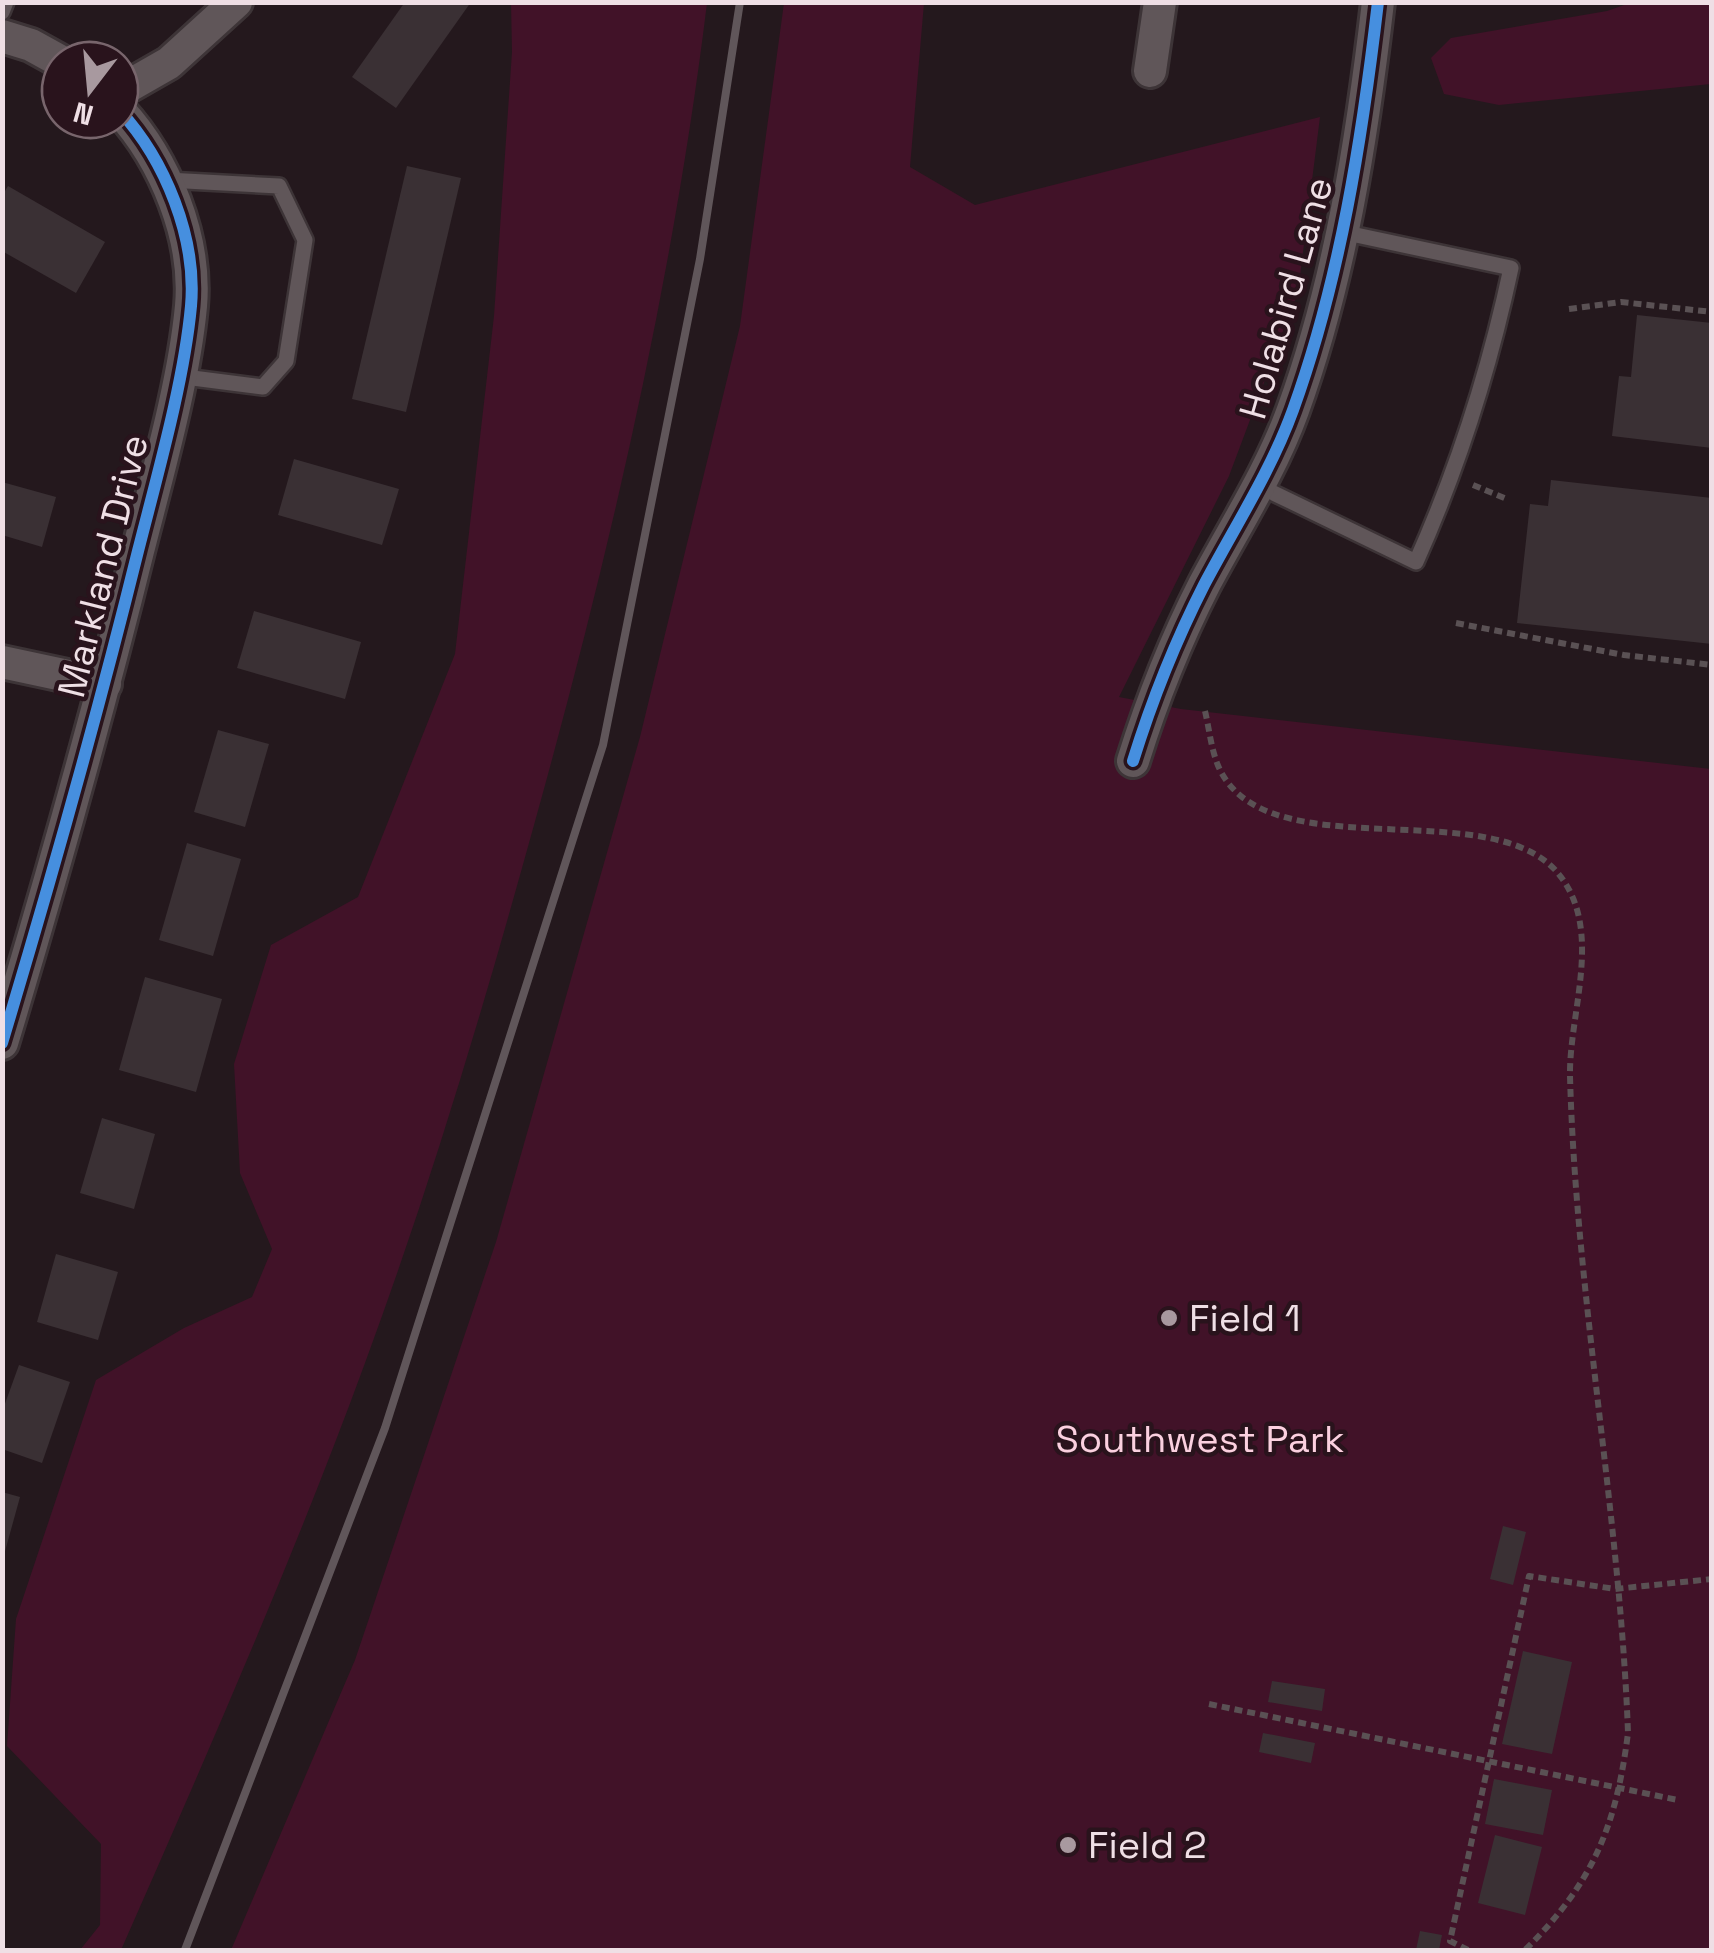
<svg xmlns="http://www.w3.org/2000/svg" width="1714" height="1953" font-family="'Space Grotesk',sans-serif">
<style>
.green{fill:#411228}
.building{fill:#3a3034}
.lines{fill:none;stroke-linecap:round;stroke-linejoin:round}
.service-casing{stroke:#3d3437;stroke-width:20}
.minor-casing{stroke:#3d3437;stroke-width:38}
.path{stroke:#5a5154;stroke-width:6;stroke-dasharray:8 5;stroke-linecap:butt}
.service{stroke:#605659;stroke-width:15}
.minor{stroke:#605659;stroke-width:32}
.rail{stroke:#60565a;stroke-width:8}
.cycleway-casing{stroke:#29131c;stroke-width:19}
.cycleway{stroke:#468fdf;stroke-width:12}
.poi-dot{fill:#a8999f;stroke:#29131c;stroke-width:4}
.labels{text-anchor:middle;dominant-baseline:central;stroke-width:9;stroke-linejoin:round;paint-order:stroke}
.street-label{font-size:38px;fill:#efdfe5;stroke:#29131c}
.poi-label{font-size:38px;fill:#efdfe5;stroke:#29131c;text-anchor:start}
.park-label{font-size:38px;fill:#fbd0df;stroke:#29131c}
</style>
<rect width="100%" height="100%" fill="#24181d"/>
<g class="green">
<path d="M511,3H707C673,281 609,556 534,825C484,1006 430,1187 365,1363C292,1562 206,1757 121,1950H80L100,1925L101,1844L7,1746L16,1619L96,1380L184,1328L252,1297L272,1249L240,1173L234,1064L271,945L358,897L455,654L494,316L512,52Z"/>
<path d="M784,3H924L910,167L975,205L1320,117L1298,292L1229,476L1119,697L1181,709L1711,769V1950H231L355,1660L496,1242L640,737L740,326Z"/>
<path d="M1630,3H1711V84L1499,105L1444,94L1431,58L1451,38L1607,11Z"/>
</g>
<g class="building">
<path d="M405,2H471L396,108L352,77Z"/>
<path d="M407,166L461,178L406,412L352,399Z"/>
<path d="M8,186L105,242L76,293L2,251V196Z"/>
<path d="M1637,315L1712,323V448L1612,436L1619,376L1631,377Z"/>
<path d="M294,459L399,489L382,545L278,515Z"/>
<path d="M1551,480L1712,498V644L1517,623L1530,504L1548,506Z"/>
<path d="M2,482L56,497L42,547L2,535Z"/>
<path d="M254,611L361,642L345,699L237,668Z"/>
<path d="M218,730L269,744L245,827L194,812Z"/>
<path d="M187,843L241,859L213,956L159,940Z"/>
<path d="M145,977L222,999L196,1092L119,1070Z"/>
<path d="M102,1118L155,1134L134,1209L80,1193Z"/>
<path d="M56,1254L118,1272L98,1340L37,1322Z"/>
<path d="M19,1365L70,1382L42,1463L2,1449V1412Z"/>
<path d="M2,1492L20,1497L4,1555H2Z"/>
<path d="M1503,1526L1526,1532L1513,1585L1490,1579Z"/>
<path d="M1523,1651L1572,1662L1552,1754L1502,1744Z"/>
<path d="M1272,1681L1325,1689L1322,1711L1268,1702Z"/>
<path d="M1263,1733L1315,1743L1311,1763L1259,1752Z"/>
<path d="M1494,1779L1552,1790L1543,1835L1485,1824Z"/>
<path d="M1495,1835L1542,1847L1525,1915L1478,1903Z"/>
<path d="M1420,1931L1442,1935L1439,1950H1416Z"/>
</g>
<g class="lines">
<g class="service-casing">
<g id="service">
<path d="M2,12L6,2"/>
<path d="M167,180L279,186L305,240L286,361L263,387L177,376"/>
<path d="M1257,485L1416,562C1459,466 1489,371 1511,268L1342,232"/>
</g>
</g>
<g class="minor-casing">
<g id="minor">
<path d="M2,36L31,45L60,61"/>
<path d="M1150,71L1160,2"/>
<path d="M120,91L169,63L236,2"/>
<path d="M2,662L105,684"/>
<path d="M1133,761C1152,700 1175,642 1204,585C1234,528 1271,471 1293,410C1340,280 1362,139 1378,2"/>
<path d="M2,1043C51,880 97,717 138,551C157,476 184,382 191,306C197,238 165,160 120,111"/>
</g>
</g>
<g class="path">
<path d="M1569,309L1621,302L1712,312"/>
<path d="M1473,485L1509,500"/>
<path d="M1456,623L1624,655L1712,665"/>
<path d="M1205,711C1210,732 1212,759 1224,777C1281,868 1499,792 1561,877C1603,933 1569,1013 1570,1076C1576,1296 1620,1514 1628,1733C1616,1827 1593,1883 1525,1950"/>
<path d="M1209,1704L1678,1800"/>
<path d="M1468,1950L1450,1941L1529,1576L1615,1589L1712,1579"/>
</g>
<use href="#service" class="service"/>
<use href="#minor" class="minor"/>
<path class="rail" d="M185,1950L385,1428L603,745L700,259L740,2"/>
<g class="cycleway-casing">
<g id="cycleway">
<path d="M1133,761C1152,700 1175,642 1204,585C1234,528 1271,471 1293,410C1340,280 1362,139 1378,2"/>
<path d="M2,1043C51,880 97,717 138,551C157,476 184,382 191,306C197,238 165,160 120,111"/>
</g>
</g>
<use href="#cycleway" class="cycleway"/>
</g>
<g class="poi-dot">
<circle cx="1169" cy="1318" r="10"/>
<circle cx="1068" cy="1845" r="10"/>
</g>
<g class="labels">
<g class="street-label">
<text transform="translate(1286 298) rotate(-74)">Holabird Lane</text>
<text transform="translate(103 566) rotate(-76)">Markland Drive</text>
</g>
<g class="poi-label">
<text x="1189" y="1318">Field 1</text>
<text x="1088" y="1845">Field 2</text>
</g>
<g class="park-label">
<text x="1200" y="1439">Southwest Park</text>
</g>
</g>
<rect width="1714" height="1953" fill="none" stroke="#efdfe5" stroke-width="10"/>
<g transform="translate(90 90) rotate(196)"><circle r="48" fill="#29131c" stroke="#78656c" stroke-width="2.5"/>
<path d="M0-8L18 38L0 25L-18 38Z" fill="#a8999f"/>
<text y="-15" font-size="28" font-weight="bold" text-anchor="middle" fill="#efdfe5">N</text>
</g>
</svg>
